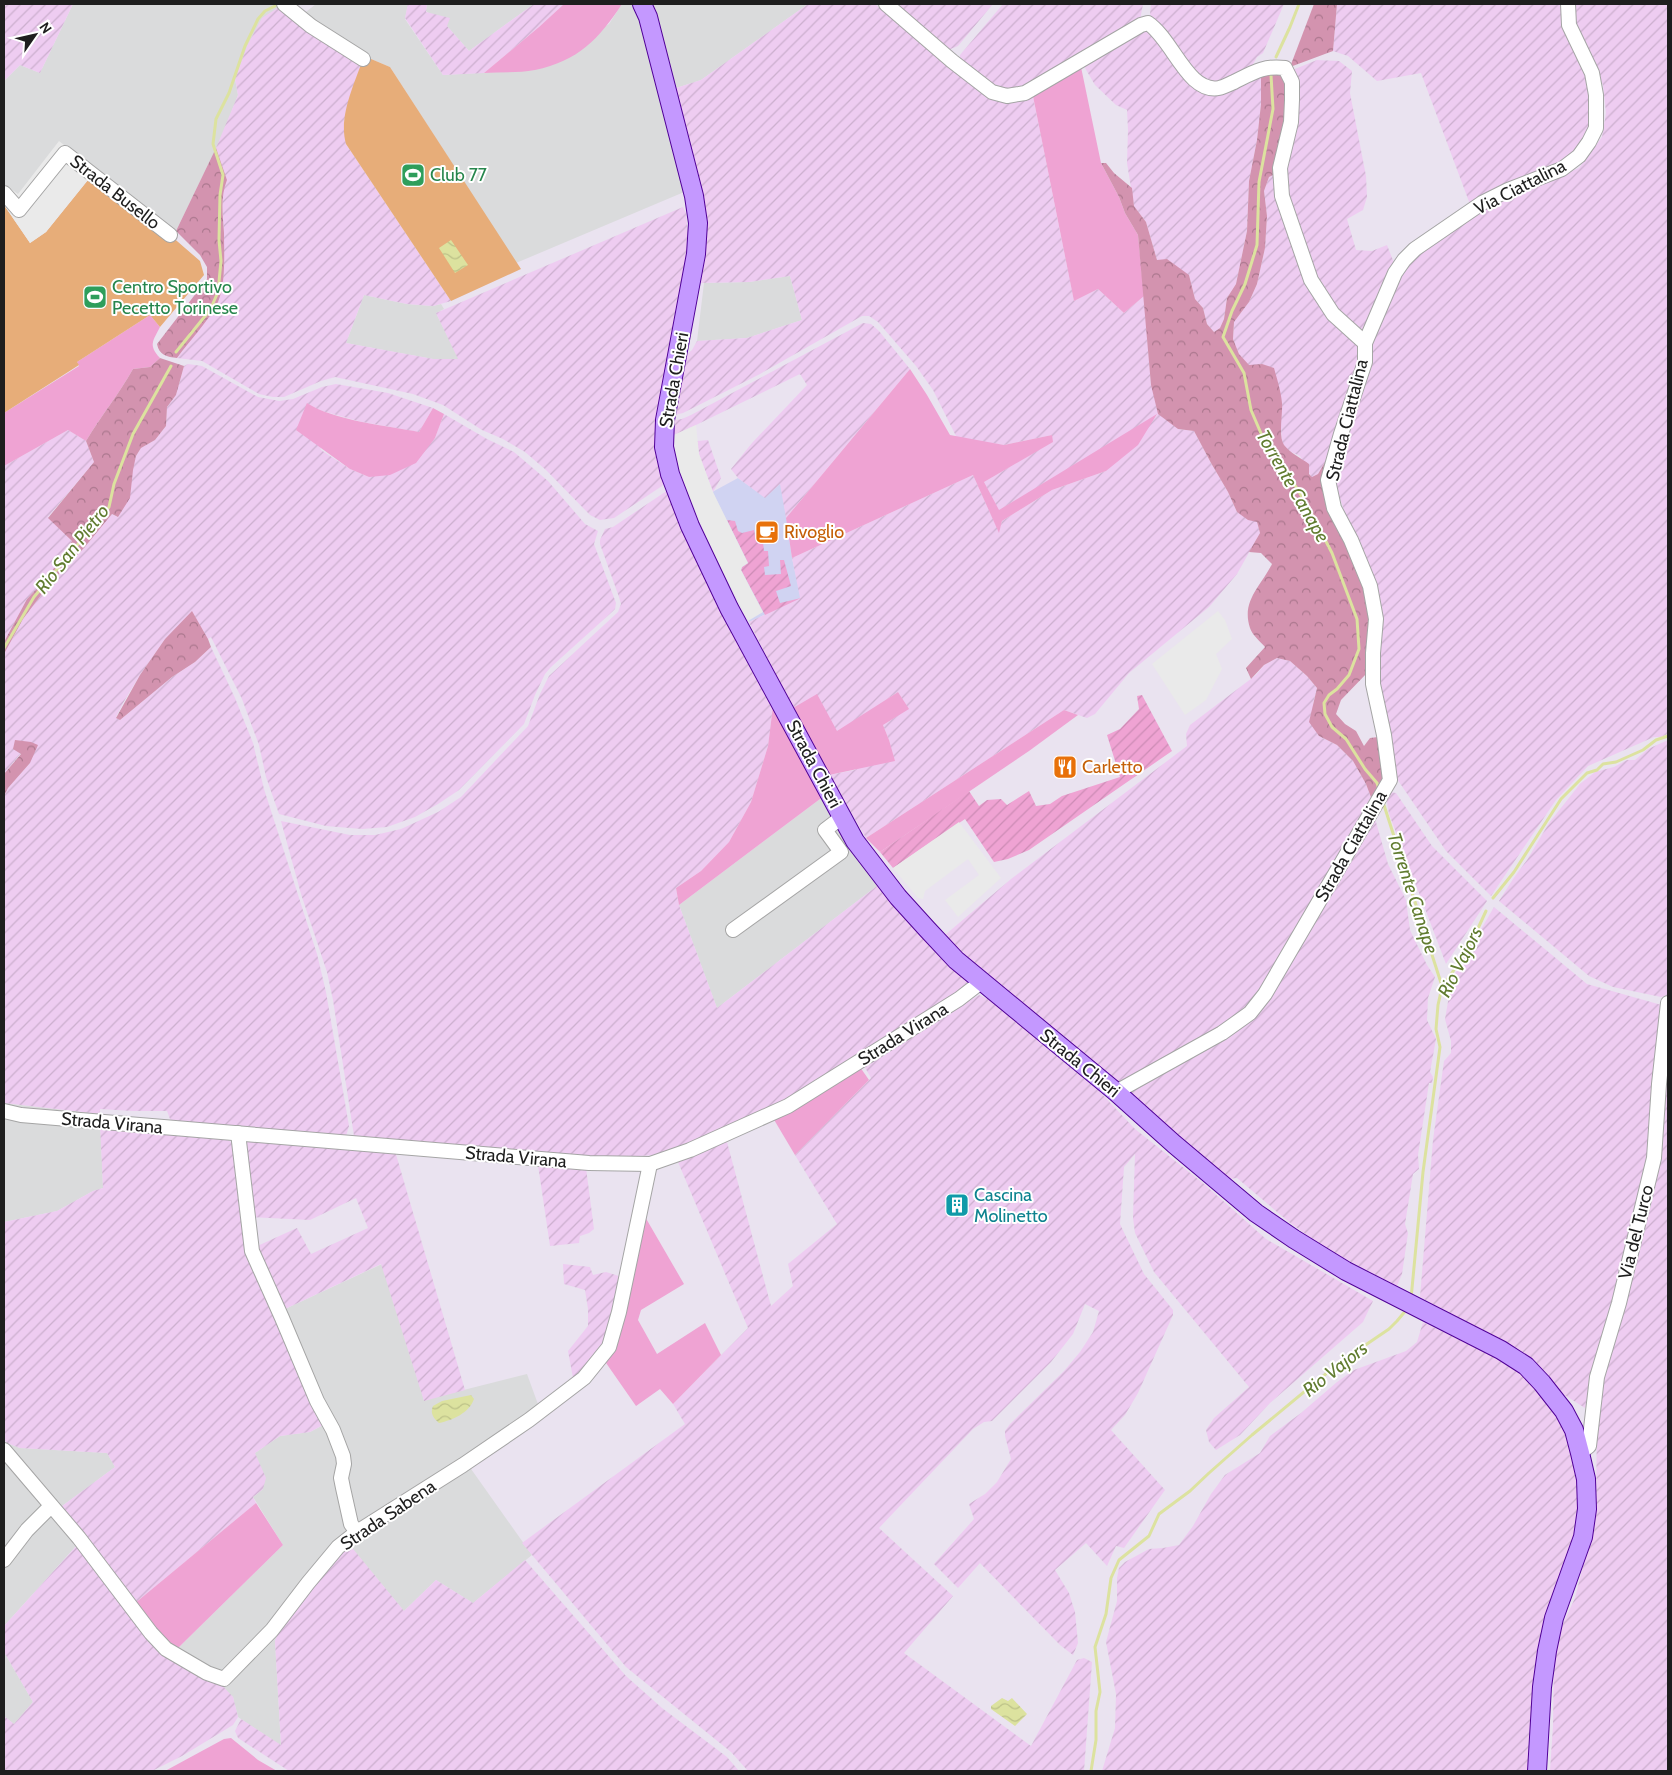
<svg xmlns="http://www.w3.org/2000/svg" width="1672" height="1775" font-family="Cabin,sans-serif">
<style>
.residential{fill:#dadbdc}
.commercial{fill:#d0d3f2}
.farmland{fill:url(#farmland-furrows)}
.grass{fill:#efa3d3}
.forest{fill:url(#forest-crowns)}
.garden{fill:url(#garden-furrows)}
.pitch{fill:#e7ad79}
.parking{fill:#eaeaea}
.water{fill:url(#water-waves)}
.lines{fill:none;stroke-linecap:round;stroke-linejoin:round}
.stream{stroke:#dce29f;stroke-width:3}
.minor-casing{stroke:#a5a5a5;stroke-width:16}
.major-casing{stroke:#500097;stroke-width:20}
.minor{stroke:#fff;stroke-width:14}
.major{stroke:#c498ff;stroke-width:18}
.labels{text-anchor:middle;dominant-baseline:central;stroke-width:4;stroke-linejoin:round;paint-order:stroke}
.leisure-label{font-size:18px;fill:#27864d;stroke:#fff;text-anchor:start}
.street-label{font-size:18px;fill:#1e1e1e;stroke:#fff}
.food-label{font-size:18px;fill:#c56008;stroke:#fff;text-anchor:start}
.culture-label{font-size:18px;fill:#0d838f;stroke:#fff;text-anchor:start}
.water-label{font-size:19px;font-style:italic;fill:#617c30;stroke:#fff}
</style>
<defs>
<pattern id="farmland-furrows" width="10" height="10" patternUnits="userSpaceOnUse" patternTransform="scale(1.25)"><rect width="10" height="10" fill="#eeccf1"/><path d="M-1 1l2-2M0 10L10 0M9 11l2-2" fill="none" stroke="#ccafce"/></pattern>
<pattern id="forest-crowns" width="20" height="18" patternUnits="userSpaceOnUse" patternTransform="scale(1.25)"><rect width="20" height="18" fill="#d393af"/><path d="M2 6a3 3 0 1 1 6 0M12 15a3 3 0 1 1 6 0" fill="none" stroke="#ab778e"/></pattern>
<pattern id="garden-furrows" width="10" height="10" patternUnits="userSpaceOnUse" patternTransform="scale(1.25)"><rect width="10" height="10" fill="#efa3d3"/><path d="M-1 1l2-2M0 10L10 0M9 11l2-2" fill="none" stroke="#cc8cb5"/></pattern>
<pattern id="water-waves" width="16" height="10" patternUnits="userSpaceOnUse" patternTransform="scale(1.25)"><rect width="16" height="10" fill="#dce29f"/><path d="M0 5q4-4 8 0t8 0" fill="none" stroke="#bcc188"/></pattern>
</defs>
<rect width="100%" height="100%" fill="#eae3f0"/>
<g class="residential">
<path d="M73,4H281L235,79L238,95L222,136L176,231L96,170L17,195L4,184V81L20,65L40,73Z"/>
<path d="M316,4H408L405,19L443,75L534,70L609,24L622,4H808L701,80L673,89L696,187L516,263L390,67L364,56L302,15Z"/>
<path d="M427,4H534L469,51L447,26L426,11Z"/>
<path d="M790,276L802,320L747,338L697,341L704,283L749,282Z"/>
<path d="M364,295L407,304L433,306L441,304L444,309L436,313L459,359H433L346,343Z"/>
<path d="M824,796L881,883L717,1008L679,905Z"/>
<path d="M4,1103L100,1114L103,1188L93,1191L57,1211L4,1222Z"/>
<path d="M382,1264L424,1400L527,1374L539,1407L464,1459L532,1555L473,1603L436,1580L404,1611L349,1545L275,1641L281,1746L238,1717L233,1697L171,1655L283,1545L253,1497L263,1489L255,1453L280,1436L310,1432L331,1421L285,1309Z"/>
<path d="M7,1443L20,1448L107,1453L115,1467L58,1509L84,1537L4,1626V1446Z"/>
<path d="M4,1652L33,1702L14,1724L4,1716Z"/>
</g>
<path class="commercial" d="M738,478L765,497L781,482L792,558L801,598L749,622L722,571L692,503Z"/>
<g class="farmland">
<path d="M4,4H73L40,73L20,65L4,81Z"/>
<path d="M408,4H427L426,12L450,18L447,26L469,51L534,4H564L539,27L484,73L443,75L405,18Z"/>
<path d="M808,4H875L981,91L1033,96L1074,301L1098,289L1124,313L1144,296L1151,385L1178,429L1194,431L1211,463L1228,492L1237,512L1257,522L1260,533L1237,574L1209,607L1129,673L1095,714L1087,718L1064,710L866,838L829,775L855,770L889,740L883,725L908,709L898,692L837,732L793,708L749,622L800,598L792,558L973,475L999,532L1002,521L1052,490L1106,471L1157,415L998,511L984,482L1052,442V435L1004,445L957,438L933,390L916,366L878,322L869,316H862L760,374L683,413L671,416L682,358L692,350L697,341L747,338L802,320L790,276L749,282L699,283L673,89L701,80Z"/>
<path d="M893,4H993L958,46L948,50Z"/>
<path d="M1003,4H1143L1140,20L1015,91L995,88L960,59V55Z"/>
<path d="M1151,4H1284L1263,53L1257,57L1252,66L1225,79L1214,82L1202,81L1154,22L1150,14Z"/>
<path d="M1337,4H1564L1585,71L1594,104L1586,141L1560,166L1471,207L1421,73L1377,81L1348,56L1333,51Z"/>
<path d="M1575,4H1668V734L1661,737H1654L1588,766L1556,800L1491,896L1446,851L1395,776L1351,529L1332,477L1369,345L1407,262L1458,223L1504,198L1579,168L1602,137L1606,113L1603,85L1574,18Z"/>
<path d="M279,7L362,63L344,121L346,144L451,301L433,306L407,304L364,295L346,343L433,359H458L436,313L683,207L686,213L688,236L686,264L657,416L664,482L662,486L614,518L600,520L590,515L546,470L525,452L503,439L482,430L443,405L413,394L335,377L321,381L284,397H273L259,394L202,361L177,358L212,313L219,300L223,283L224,236L222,191L227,180L216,148L238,95L235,79L247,46L262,18Z"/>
<path d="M1143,31L1152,33L1185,78L1196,90L1211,95L1261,75V104L1257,140L1249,181L1247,231L1236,284L1227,298L1224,319L1220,328L1214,332L1207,324L1203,308L1195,299L1189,275L1157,260L1146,222L1134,206L1127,163L1128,130L1127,110L1116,105L1095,85L1085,68V63Z"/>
<path d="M1317,60L1339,61L1352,71L1350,93L1366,176L1367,197L1363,210L1347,219L1356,250L1372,251L1387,245L1394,263L1363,332L1334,310L1312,273L1283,182L1290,71Z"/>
<path d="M1273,175L1277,178L1308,280L1360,344L1358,373L1325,462L1318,474L1312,478L1300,456L1289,451L1282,443L1280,414L1282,404L1262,364L1249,366L1239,354L1233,339L1234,322L1249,302L1257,284L1265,248L1267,216L1264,191L1269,177Z"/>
<path d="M863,323L871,324L879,331L910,369L786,518L780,484L765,498L738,478L731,469L752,443L807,385L800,374L696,425L674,435L669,434L670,421L682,419L691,415Z"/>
<path d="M188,364L202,366L258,397L279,401L293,399L322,387L336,384L388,393L433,408L419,432L362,422L315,409L307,403L321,450L350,469L369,477L435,438L444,414L487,439L514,452L548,481L585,524L598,531L594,544L616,603L615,609L612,612L551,667L545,674L535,695L524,724L459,790L438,804L415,817L387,827L362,829L326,826L279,814L266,777L259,745L242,699L211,637L208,639L192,612L165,639L140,675L123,703L116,717L120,720L172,677L195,662L211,647L235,698L253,743L264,789L317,954L326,992L349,1126L346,1136L174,1122L170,1119L167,1111H133L100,1109V1114L4,1103V796L8,788L30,763L21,753L4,774V654L23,619L51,582L84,548L112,514L117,517L136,456L141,448L155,440L166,426L167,407L176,395L184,366Z"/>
<path d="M68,430L86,441L94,462L48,517L72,541L48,577L27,599L4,642V466Z"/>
<path d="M708,440L721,478L713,492L699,454L697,441Z"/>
<path d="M668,490L773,706L768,746L751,802L729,842L701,871L676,888L679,905L717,1008L881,883L911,920L969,983L960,992L798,1094L763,1112L685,1145L654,1155L623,1157H589L357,1138L354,1136L333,1000L327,972L301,894L281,821L350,835H375L401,829L438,812L461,797L528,726L540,694L549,676L618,612L621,604L619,597L600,544V540L605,529L613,527Z"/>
<path d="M1277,658L1290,661L1307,676L1317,688L1313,704L1319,736L1337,745L1353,761L1366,784L1372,800L1262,990L1240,1016L1116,1087L985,977L945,935L1011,879L1187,746L1186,734L1190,725L1256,675L1264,665Z"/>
<path d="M1668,740V995L1661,997L1613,987L1589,976L1499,901L1513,879L1527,860L1549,823L1580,784L1595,772L1614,767L1627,760H1635L1648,749Z"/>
<path d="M1390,792L1396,793L1432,846L1487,901L1446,964L1389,814L1386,796Z"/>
<path d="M1374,815L1388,864L1406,900L1410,930L1427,965L1435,977L1428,998L1427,1020L1436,1039L1430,1072L1433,1077L1432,1083H1429L1418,1155L1419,1169L1413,1174L1405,1224L1408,1233L1402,1274L1397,1286L1328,1250L1289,1222L1237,1178L1229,1179L1126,1095L1128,1089L1251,1017Z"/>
<path d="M1494,907L1587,984L1665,1006L1650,1150L1613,1305L1597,1351L1585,1408L1563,1394L1546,1373L1523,1353L1420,1297L1433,1140L1444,1061L1451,1053V1041L1445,1019L1452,979Z"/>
<path d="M979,995L990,1000L1100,1092L1135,1129L1204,1184L1266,1239L1373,1301L1363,1322L1270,1403L1240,1435L1216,1450L1209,1442L1206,1430L1214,1418L1249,1387L1154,1272L1135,1233L1133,1218L1135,1154L1124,1167L1120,1224L1144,1274L1173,1310V1315L1138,1393L1125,1415L1111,1430L1165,1490L1124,1548L1116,1546L1107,1566L1086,1543L1055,1570L1069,1593L1075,1612L1078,1643L1073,1655L1060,1645L980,1563L958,1588L934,1564L974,1519L969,1504L985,1494L997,1482L1011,1459L1005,1436V1431L1010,1424L1064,1371L1080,1352L1093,1332L1099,1311L1085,1304L1073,1334L1051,1362L992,1421L984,1422L973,1429L879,1528L953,1596L904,1653L1031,1746L1077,1660L1084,1658L1092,1662L1084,1771H748L731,1752L626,1667L522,1543L685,1424L673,1404L748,1328L678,1162L727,1142L771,1306L793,1286L788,1264L837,1224L795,1155L871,1078L863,1064Z"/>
<path d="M1668,1040V1771H1550L1553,1726L1554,1656L1561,1628L1575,1598L1596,1514L1597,1410L1604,1363L1631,1280Z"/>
<path d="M100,1124L228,1139L233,1145L253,1248L297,1228L311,1254L368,1228L356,1198L310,1220L250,1217L242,1139L395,1151L465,1390L424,1401L381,1264L285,1309L323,1425L310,1432L280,1436L255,1453L266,1478L263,1489L253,1497L256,1503L134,1604L58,1509L115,1467L107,1453L20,1448L7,1443L4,1439V1222L57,1211L93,1191L103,1188Z"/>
<path d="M538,1165L586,1168L594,1229L589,1233L580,1236L579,1243L550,1246Z"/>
<path d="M563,1264L590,1267L593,1275L606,1272L622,1277L609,1331L601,1349L580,1373L573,1378L568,1351L588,1326V1309L585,1290L564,1284Z"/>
<path d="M1423,1322L1507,1363L1539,1388L1557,1412L1568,1434L1579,1472L1581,1507L1532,1771H1102L1115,1728L1116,1694L1106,1642L1117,1601V1578L1119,1568L1125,1562L1149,1549L1163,1548L1179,1545L1193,1526L1211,1494L1225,1475L1260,1453L1270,1436L1301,1413L1337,1382L1354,1370L1406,1351L1417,1342Z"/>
<path d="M80,1542L150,1634L219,1682L233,1697L238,1717L233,1725L182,1756L152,1771H4V1716L14,1724L33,1702L4,1652V1626Z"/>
<path d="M349,1544L404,1611L436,1580L473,1603L525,1560L626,1676L662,1708L727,1757L739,1771H289L238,1738L235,1731L241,1719L281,1745L275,1641L278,1633L329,1564Z"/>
</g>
<g class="grass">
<path d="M564,4H622C599,39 578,61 535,70C519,73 501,72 484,73L539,27Z"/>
<path d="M1081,67L1101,163L1119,197L1125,213L1138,235L1144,296L1124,313L1098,289L1074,301L1033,96Z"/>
<path d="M150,315L160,327C153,341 148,345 160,358L150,367L133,369C119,394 101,416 86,441L68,430L4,466V413L79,366L77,362Z"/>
<path d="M910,369L927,395L950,435L1004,445L1052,435L1053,442L984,482L999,510L1157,414L1138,445L1106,471L1052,490L1002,521L999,533L973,475L792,558L786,518Z"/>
<path d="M307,403C332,420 388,426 419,432L433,408L444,414L435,438L416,463L390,475L369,477L350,469L296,430Z"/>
<path d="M898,692L909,709L883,725L889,740L895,761L829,775L793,708L817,694L837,731Z"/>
<path d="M773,706L824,796L679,905L676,888L701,871L729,842L751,802L768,746Z"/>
<path d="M1064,710L1078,715L1029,751L880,852L866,838Z"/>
<path d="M860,1067L869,1080L795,1155L773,1118Z"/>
<path d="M644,1215L684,1284L641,1310L638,1320L657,1354L705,1323L721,1355L673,1404L660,1389L636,1406L604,1360Z"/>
<path d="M256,1503L283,1545L175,1651L134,1604Z"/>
<path d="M231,1738L258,1760L277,1771H165L224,1739Z"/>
</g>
<g class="forest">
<path d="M1314,4H1337L1333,51L1290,67Z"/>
<path d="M1281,73L1287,93L1286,117L1281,146L1275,158L1273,175L1269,177L1264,191L1267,216L1265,248L1257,284L1249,302L1234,322L1233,339L1239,354L1249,365L1262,364L1274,368C1277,379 1281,391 1282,403C1283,413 1278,436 1284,445C1290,453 1301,458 1309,464V474L1312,477L1318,474L1325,462L1323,479L1367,588L1372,621L1367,673L1341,700L1336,714L1345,724L1356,731L1364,746L1370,738L1378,737L1383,767V781L1372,800L1366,784L1353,761L1337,745L1319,736L1309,722L1317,688L1307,676L1290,661L1277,658L1264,665L1251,679L1246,668L1265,647C1261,642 1252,635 1250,628C1241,601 1261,586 1272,564L1261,553L1249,552L1260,533L1257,522L1248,520L1237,512L1228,492L1211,463L1194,431L1178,429L1158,414L1151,385L1138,235L1125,213L1119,197L1101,163H1106L1114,173L1132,188L1134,206L1146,222L1157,260L1167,259L1189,275L1195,299L1203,308L1207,324L1214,332L1220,328L1224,319L1227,298L1236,284L1247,231L1249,181L1257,140L1261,104V75Z"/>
<path d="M216,148L227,180C220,197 223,215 224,233C224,253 226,284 218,302C208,322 190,340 177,358C167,357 159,355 157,344L207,279V267L200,255L176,231Z"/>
<path d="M160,358L184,366L176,395L167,407L166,426L155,440L141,448L136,456L133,470L130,498L118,517L112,514L84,548L51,582L23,619L4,654V642L27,599L48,577L72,541L48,518L94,462L86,441C101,416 119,394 133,369L150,367Z"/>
<path d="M192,611L208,639L211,647L195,662L172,677L120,720L116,718L140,675L165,639Z"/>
<path d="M15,740L31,742L38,745L30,763L8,788L4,796V774L21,754L13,749Z"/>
</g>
<g class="garden">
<path d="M727,520L735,521L738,531L742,533L754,530L755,535L762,534L764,551H768L769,566L764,567L765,575L781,574L780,560H784L791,586L776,591L780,603L801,598L765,615L741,570L742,567L748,563Z"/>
<path d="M1142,695L1172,751L1029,850L1008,859L994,862L965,819L893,868L880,852L969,791L979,806L987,800L1001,799L1007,805L1029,791L1036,806L1050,804L1062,796L1120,777L1107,735L1120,729L1139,709L1137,696Z"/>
</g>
<g class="pitch">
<path d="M364,56L390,67L521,269L451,301L346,144C338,116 355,83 364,56Z"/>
<path d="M92,175L170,235L200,261L204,275L160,327L150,315L77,362L79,365L4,413V205L30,243L46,232Z"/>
</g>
<g class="parking">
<path d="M59,141L96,170L46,232L30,243L4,205V184L18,194Z"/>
<path d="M696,425L699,454L713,492L748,563L742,567L741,570L763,612L748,621L714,555L684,484L676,461L674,435Z"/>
<path d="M1218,611L1225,620L1232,639L1216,654L1222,669L1206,700L1185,715L1152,664Z"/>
<path d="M959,822L1001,878L958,917L945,900L979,875L968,859L925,891L923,899L918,898L893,868Z"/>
</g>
<g class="water">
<path d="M451,240L468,265L455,273L439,248Z"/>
<path d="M471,1395L474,1399C469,1413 453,1420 439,1423C433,1418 430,1413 433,1406L442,1401Z"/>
<path d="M1002,1698L1008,1701L1012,1698L1027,1714L1015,1726L991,1709V1706Z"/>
</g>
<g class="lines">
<g class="stream">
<path d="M1276,57L1290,27L1299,4"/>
<path d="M1271,75L1273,109L1259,182L1257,245L1245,284L1232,311L1223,337L1244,373L1251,410L1266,445L1285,469L1307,505L1332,553L1357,619L1359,649L1349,675L1337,689L1329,695L1324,703L1325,714L1332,727L1346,739L1365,769L1377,783L1379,789"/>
<path d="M176,352L210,310L218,292L221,261L219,240L220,195L223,175L213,144L216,119L229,93L245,46L258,19L265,11L275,6"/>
<path d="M4,648L34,597L109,507L114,484L133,434L171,366"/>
<path d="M1383,802L1442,986"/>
<path d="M1493,898L1514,872L1561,799L1587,773L1597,770L1603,764L1616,762L1643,750L1656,740L1668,736"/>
<path d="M1411,1299L1423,1172L1440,1047L1436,1029L1438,1005L1442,987L1468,950L1486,911"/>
<path d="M1091,1771L1096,1740V1711L1100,1692L1095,1647L1106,1614L1111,1578L1119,1560L1149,1536L1159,1514L1190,1491L1209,1473L1252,1435L1339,1363L1389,1329L1397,1321L1407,1309"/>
</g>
<g class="minor-casing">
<g id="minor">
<path d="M284,4L311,26L363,59"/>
<path d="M886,4L952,61L992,92L1007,96L1025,93L1141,25L1148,23C1173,40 1188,94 1219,88C1224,87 1229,84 1234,82C1252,73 1264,65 1285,68L1292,82V100L1291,122L1280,168L1282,196L1311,280L1333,314L1365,343"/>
<path d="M4,193L19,210L65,153L170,235"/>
<path d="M733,930L841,852L825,830L842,817"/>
<path d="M1116,1092L1222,1033L1250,1013L1265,994L1390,780L1384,735L1373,684V653L1376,619L1370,586L1351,540L1334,508L1328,480L1341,434L1365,362V343L1395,273L1404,260L1415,249L1482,203L1508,190L1562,169L1579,156L1589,142L1596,128V95L1592,73L1569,25L1568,4"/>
<path d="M4,1111L21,1115L589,1163L650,1164L690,1150L788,1106L959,999L981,982"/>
<path d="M238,1133L252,1251L282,1318L317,1401L333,1430L343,1456L344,1464L341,1478L343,1488L351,1524L357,1532"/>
<path d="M4,1450L79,1538L151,1633L166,1649L207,1673L224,1679L272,1630L308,1583L338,1547L357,1532L463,1465L529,1420L584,1378L609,1347L619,1312L650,1164"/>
<path d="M1580,1453L1589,1446L1597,1377L1619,1303L1654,1158L1659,1084L1668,1003"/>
<path d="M4,1560L27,1530L51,1506"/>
</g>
</g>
<g class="major-casing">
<path id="major" d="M642,4L648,17L694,196L698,223L696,254L665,420L664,447L670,474L690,526L729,608L855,841L898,897L927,929L956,960L1116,1092L1174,1144L1256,1213L1294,1239L1346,1271L1501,1350L1526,1366L1542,1383L1564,1411L1574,1430L1580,1453L1586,1479L1587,1509L1583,1537L1554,1618L1547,1651L1542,1687L1537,1771"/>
</g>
<use href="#minor" class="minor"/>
<use href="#major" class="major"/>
</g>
<defs>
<g id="stadium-square" transform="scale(1.25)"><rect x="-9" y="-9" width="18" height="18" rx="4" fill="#2e9e5b" stroke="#fff"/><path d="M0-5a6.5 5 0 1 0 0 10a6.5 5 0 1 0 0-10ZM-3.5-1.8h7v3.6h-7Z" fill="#fff"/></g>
<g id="cafe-square" transform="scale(1.25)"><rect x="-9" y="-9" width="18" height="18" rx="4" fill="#e8710a" stroke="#fff"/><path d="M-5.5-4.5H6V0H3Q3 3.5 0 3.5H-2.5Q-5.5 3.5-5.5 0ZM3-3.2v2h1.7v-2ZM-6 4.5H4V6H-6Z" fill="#fff"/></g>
<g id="restaurant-square" transform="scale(1.25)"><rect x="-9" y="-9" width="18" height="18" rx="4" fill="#e8710a" stroke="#fff"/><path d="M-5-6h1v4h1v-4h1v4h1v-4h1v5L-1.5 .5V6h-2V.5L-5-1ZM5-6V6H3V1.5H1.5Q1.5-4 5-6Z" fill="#fff"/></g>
<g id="building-square" transform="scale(1.25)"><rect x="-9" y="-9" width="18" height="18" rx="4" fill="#0f9aa8" stroke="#fff"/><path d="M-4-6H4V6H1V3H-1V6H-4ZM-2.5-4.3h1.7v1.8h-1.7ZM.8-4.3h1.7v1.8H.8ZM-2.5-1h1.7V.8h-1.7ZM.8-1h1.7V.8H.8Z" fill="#fff"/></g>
</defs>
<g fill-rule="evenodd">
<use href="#stadium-square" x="413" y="175"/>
<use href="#stadium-square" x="95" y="297"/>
<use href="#cafe-square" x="767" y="532"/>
<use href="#restaurant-square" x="1065" y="767"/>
<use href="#building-square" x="957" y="1205"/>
</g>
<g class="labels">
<g class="leisure-label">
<text x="430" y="175">Club 77</text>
<text x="112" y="287">Centro Sportivo<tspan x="112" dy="21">Pecetto Torinese</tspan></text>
</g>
<g class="street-label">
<text transform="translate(1520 187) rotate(-27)">Via Ciattalina</text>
<text transform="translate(115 192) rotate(38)">Strada Busello</text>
<text transform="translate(674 380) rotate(-80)">Strada Chieri</text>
<text transform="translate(1347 420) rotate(-76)">Strada Ciattalina</text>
<text transform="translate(814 764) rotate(62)">Strada Chieri</text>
<text transform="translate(1351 846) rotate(-60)">Strada Ciattalina</text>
<text transform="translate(903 1034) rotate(-32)">Strada Virana</text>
<text transform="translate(1080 1063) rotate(39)">Strada Chieri</text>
<text transform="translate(112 1123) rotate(5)">Strada Virana</text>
<text transform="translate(516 1157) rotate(5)">Strada Virana</text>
<text transform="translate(1636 1232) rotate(-76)">Via del Turco</text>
<text transform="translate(388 1515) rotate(-34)">Strada Sabena</text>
</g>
<g class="food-label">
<text x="784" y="532">Rivoglio</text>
<text x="1082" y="767">Carletto</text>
</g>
<g class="culture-label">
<text x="974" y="1195">Cascina<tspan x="974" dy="21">Molinetto</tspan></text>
</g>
<g class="water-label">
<text transform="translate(1293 486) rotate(60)">Torrente Canape</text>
<text transform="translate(72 549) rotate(-52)">Rio San Pietro</text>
<text transform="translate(1413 893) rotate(72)">Torrente Canape</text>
<text transform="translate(1460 962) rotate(-63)">Rio Vajors</text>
<text transform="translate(1335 1369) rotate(-38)">Rio Vajors</text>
</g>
</g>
<rect width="1672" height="1775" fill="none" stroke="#1e1e1e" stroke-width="10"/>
<g transform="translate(35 35) rotate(56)" stroke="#ffffff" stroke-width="4" paint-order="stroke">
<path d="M0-4L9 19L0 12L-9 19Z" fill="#1e1e1e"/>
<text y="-8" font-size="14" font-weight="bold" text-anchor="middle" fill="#1e1e1e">N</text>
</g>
</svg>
